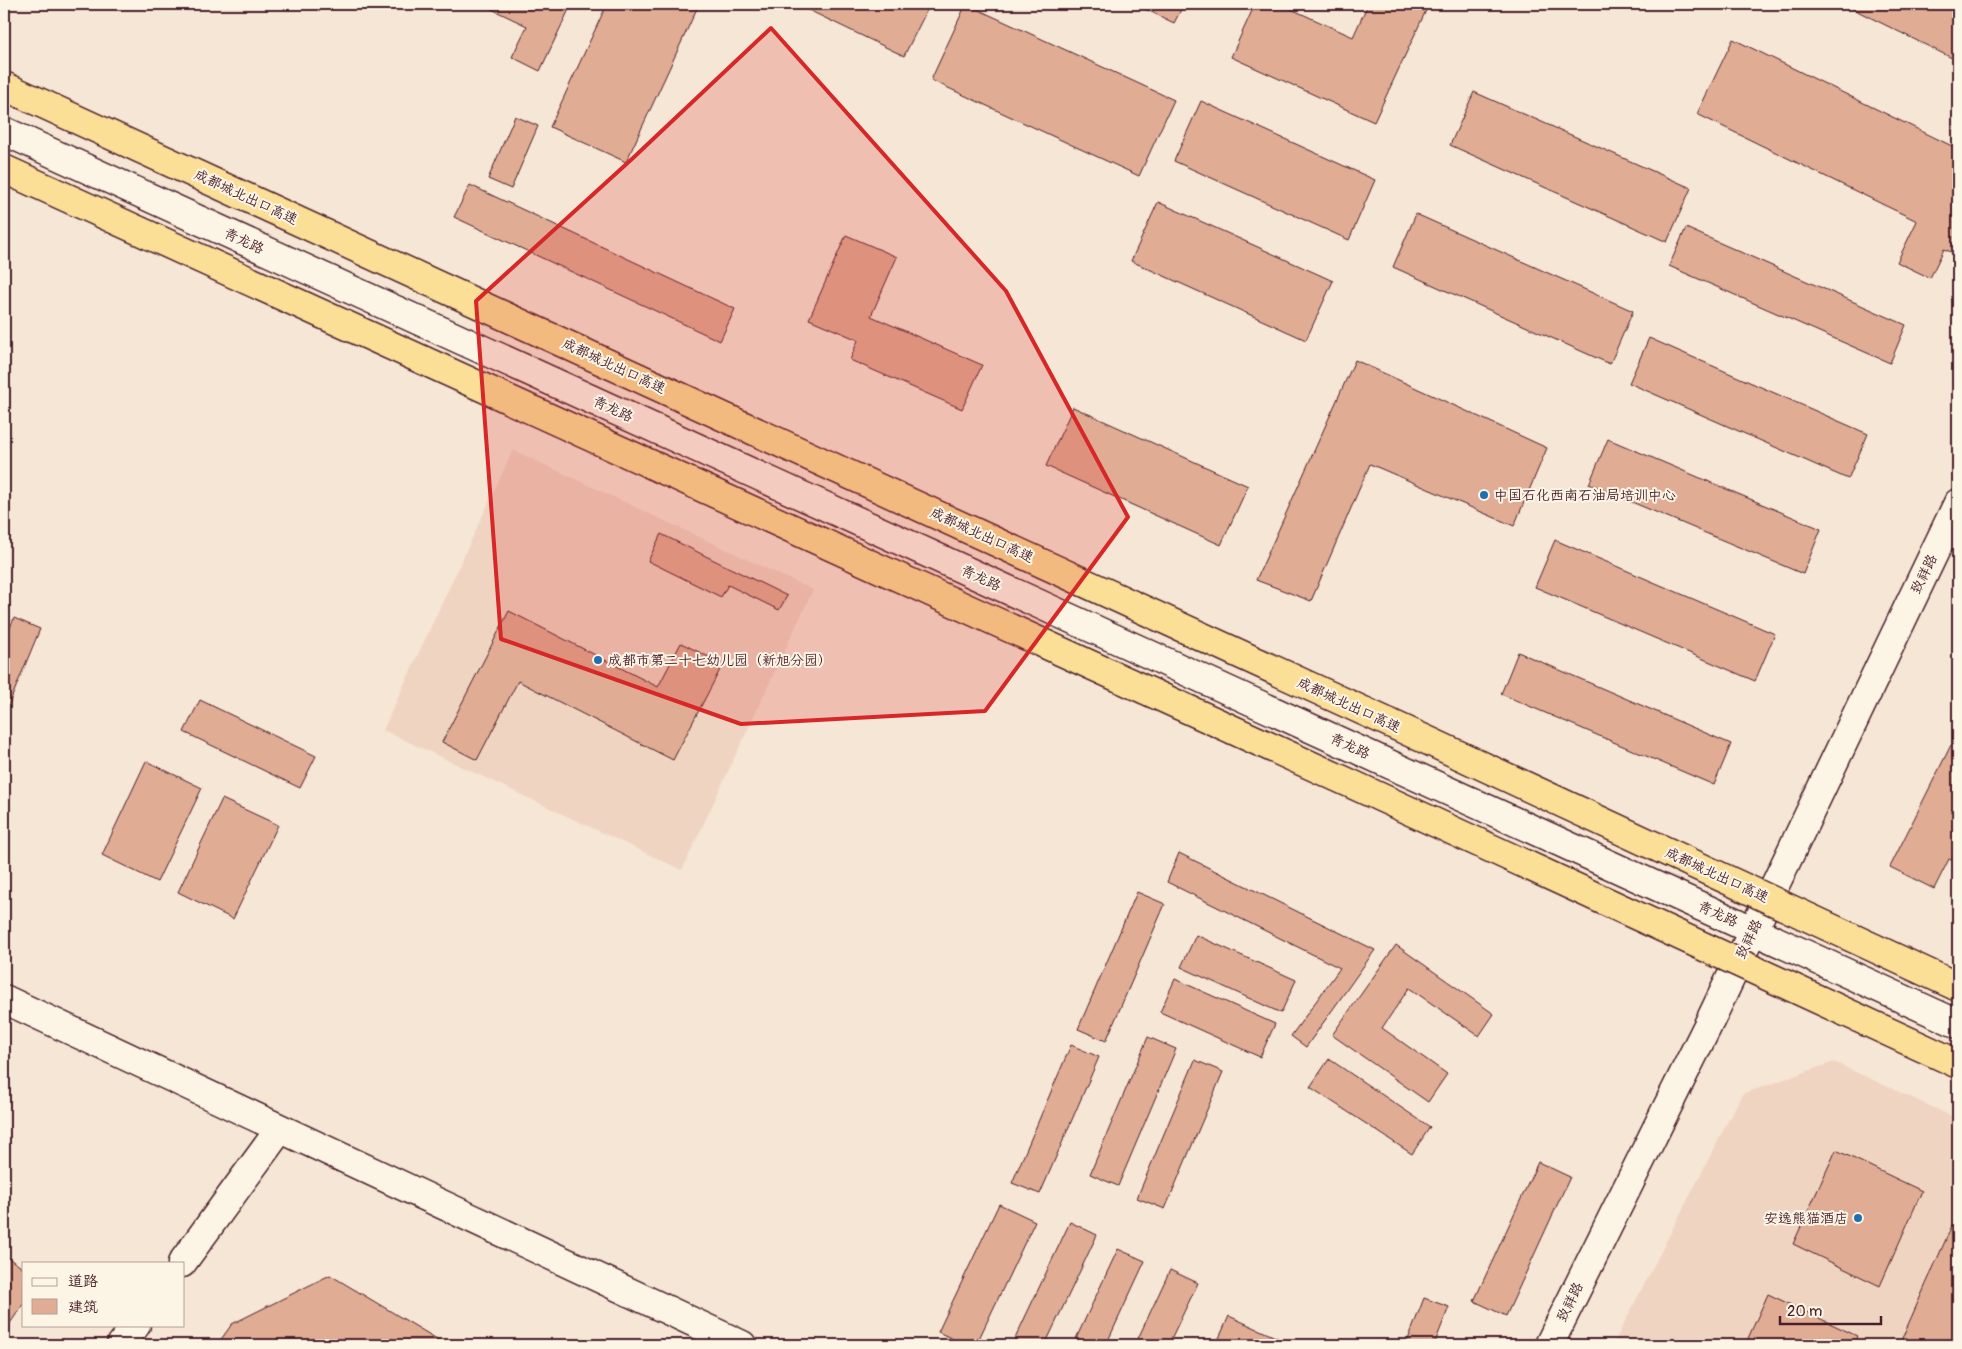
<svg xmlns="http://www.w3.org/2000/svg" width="1962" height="1349" font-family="Pangolin,'LXGW WenKai TC',sans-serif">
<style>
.built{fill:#efd5c1}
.building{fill:#e0ac93;stroke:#4a1f2b}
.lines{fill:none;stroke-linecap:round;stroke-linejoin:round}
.minor-casing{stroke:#4a1f2b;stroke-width:31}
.tertiary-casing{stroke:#4a1f2b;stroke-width:31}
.minor{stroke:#fcf5e5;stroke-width:28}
.tertiary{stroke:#fcf5e5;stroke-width:28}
.motorway-bridge-casing{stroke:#4a1f2b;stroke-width:31;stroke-linecap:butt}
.motorway-bridge{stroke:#fbdf96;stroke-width:28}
.marked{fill:#d62828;fill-opacity:0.2;stroke:#d62828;stroke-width:4;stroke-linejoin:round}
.poi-dot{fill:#1f6fb2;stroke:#fcf5e5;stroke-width:2}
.labels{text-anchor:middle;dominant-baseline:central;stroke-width:4;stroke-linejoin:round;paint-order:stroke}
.street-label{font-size:14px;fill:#4a1f2b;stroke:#fcf5e5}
.poi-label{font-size:14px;fill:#4a1f2b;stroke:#fcf5e5;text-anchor:start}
</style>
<rect width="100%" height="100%" fill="#f6e6d5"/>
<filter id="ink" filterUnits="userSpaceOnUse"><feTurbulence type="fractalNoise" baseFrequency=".02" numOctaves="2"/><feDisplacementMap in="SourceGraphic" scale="10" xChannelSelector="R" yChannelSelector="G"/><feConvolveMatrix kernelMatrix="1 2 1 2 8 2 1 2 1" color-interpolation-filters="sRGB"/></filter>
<g filter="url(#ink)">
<g class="built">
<path d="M513,450L813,590L682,870L383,730Z"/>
<path d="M1834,1062L1958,1119V1345H1613L1742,1094Z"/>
</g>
<g class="building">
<path d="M481,4H570L571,5L540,71L512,57L527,26Z"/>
<path d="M607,4H628L636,8L638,4H699L626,162L550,127Z"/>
<path d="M796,4H930L904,56Z"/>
<path d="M966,4L1174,100L1139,176L931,80Z"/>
<path d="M1135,4H1184L1174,23Z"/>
<path d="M1255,4H1280L1353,37L1368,4H1429L1374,122L1231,57Z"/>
<path d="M1843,4H1958V61Z"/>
<path d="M1733,39L1958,149V255L1944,249L1930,278L1897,262L1917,221L1697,114Z"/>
<path d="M1474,92L1691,188L1667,242L1450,145Z"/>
<path d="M1201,101L1375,180L1349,240L1174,161Z"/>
<path d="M515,116L538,126L511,189L488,179Z"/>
<path d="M470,185L735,309L720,341L454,217Z"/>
<path d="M1158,202L1333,281L1306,340L1131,261Z"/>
<path d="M1416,214L1633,311L1610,364L1393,267Z"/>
<path d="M1686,228L1906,325L1890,363L1669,266Z"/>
<path d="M846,235L897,257L871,316L982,365L962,409L850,360L858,340L809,319Z"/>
<path d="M1649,338L1868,434L1848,479L1629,383Z"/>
<path d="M1355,360L1547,448L1514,526L1370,464L1311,601L1256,580Z"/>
<path d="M1073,407L1248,486L1221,545L1046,466Z"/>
<path d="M1608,439L1821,529L1803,574L1589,484Z"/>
<path d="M661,534L787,596L779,610L728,585L721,597L648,561Z"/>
<path d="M1555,540L1775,634L1755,681L1535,587Z"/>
<path d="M509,611L658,687L681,643L723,664L673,760L518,681L477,760L442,742Z"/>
<path d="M14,618L40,629L4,716V642Z"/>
<path d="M1518,652L1731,744L1714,785L1501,694Z"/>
<path d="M200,700L316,756L300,788L184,732Z"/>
<path d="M1951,745L1958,749V863L1949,859L1934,889L1890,867Z"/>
<path d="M146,761L202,788L157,882L102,855Z"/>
<path d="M222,799L278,825L233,919L178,892Z"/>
<path d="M1179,853L1375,950L1306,1047L1291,1036L1340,968L1167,882Z"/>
<path d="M1137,892L1165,904L1106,1041L1078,1029Z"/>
<path d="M1196,935L1296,980L1281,1013L1181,967Z"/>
<path d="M1396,945L1494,1014L1479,1036L1409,988L1382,1028L1447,1074L1428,1102L1332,1035Z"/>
<path d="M1175,979L1275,1024L1260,1057L1160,1012Z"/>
<path d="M1148,1037L1176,1049L1118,1186L1090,1174Z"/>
<path d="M1071,1045L1099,1057L1040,1194L1012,1183Z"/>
<path d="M1329,1059L1430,1127L1412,1154L1310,1087Z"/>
<path d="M1195,1060L1223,1072L1165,1209L1137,1198Z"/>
<path d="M1836,1150L1922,1191L1880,1286L1793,1244Z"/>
<path d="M1538,1162L1570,1177L1506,1316L1474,1301Z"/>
<path d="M999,1204L1035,1221L976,1345H966L938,1332Z"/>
<path d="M1958,1212V1345H1899Z"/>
<path d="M1070,1222L1097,1235L1045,1345H1012Z"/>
<path d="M1118,1249L1145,1261L1106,1345H1073Z"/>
<path d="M4,1255L24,1269V1303L4,1332Z"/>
<path d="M1170,1270L1198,1283L1168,1345H1135Z"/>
<path d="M330,1275L447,1345H217L232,1324Z"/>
<path d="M1768,1294L1857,1336L1853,1345H1745Z"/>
<path d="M1424,1298L1449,1307L1434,1345H1406Z"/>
<path d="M1229,1316L1293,1345H1216Z"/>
</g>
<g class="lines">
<g class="minor-casing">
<g id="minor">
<path d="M182,1263L280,1129"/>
<path d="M121,1345L136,1325"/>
<path d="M1549,1345L1709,1023L1958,503"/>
</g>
</g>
<g class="tertiary-casing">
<g id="tertiary">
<path d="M4,131L1958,1024"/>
<path d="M4,999L742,1345"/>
</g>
</g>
<use href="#minor" class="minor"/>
<use href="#tertiary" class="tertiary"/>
<g class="motorway-bridge-casing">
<g id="motorway-bridge">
<path d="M4,86L1431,742L1958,987"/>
<path d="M4,169L1356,786L1958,1064"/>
</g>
</g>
<use href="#motorway-bridge" class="motorway-bridge"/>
</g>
</g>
<path class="marked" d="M771,28L1006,291L1128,517L985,711L741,724L501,639L476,301L633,158Z"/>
<g class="poi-dot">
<circle cx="1484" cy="495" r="5"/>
<circle cx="598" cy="660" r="5"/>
<circle cx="1858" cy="1218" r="5"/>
</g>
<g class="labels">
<g class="street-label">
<text transform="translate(246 197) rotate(25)">成都城北出口高速</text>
<text transform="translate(244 241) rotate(25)">青龙路</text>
<text transform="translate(614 366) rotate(25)">成都城北出口高速</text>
<text transform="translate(613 409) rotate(25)">青龙路</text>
<text transform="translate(982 535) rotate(25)">成都城北出口高速</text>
<text transform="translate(1924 574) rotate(-64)">致祥路</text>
<text transform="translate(981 578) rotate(25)">青龙路</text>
<text transform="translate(1349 705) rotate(25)">成都城北出口高速</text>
<text transform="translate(1350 746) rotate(25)">青龙路</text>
<text transform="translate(1717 875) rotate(25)">成都城北出口高速</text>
<text transform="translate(1718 914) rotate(25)">青龙路</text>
<text transform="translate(1749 939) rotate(-64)">致祥路</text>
<text transform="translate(1570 1302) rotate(-64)">致祥路</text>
</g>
<g class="poi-label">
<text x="1494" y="495">中国石化西南石油局培训中心</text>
<text x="608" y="660">成都市第二十七幼儿园（新旭分园）</text>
<text x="1848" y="1218" text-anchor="end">安逸熊猫酒店</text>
</g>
</g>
<rect width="1962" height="1349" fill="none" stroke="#fcf5e5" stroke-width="20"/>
<rect x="10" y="10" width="1942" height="1329" fill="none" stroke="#4a1f2b" stroke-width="2" filter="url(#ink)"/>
<rect x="22" y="1262" width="162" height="65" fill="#fcf5e5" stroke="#b59f9b"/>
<rect x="32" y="1278" width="25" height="8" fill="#fcf5e5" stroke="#b59f9b"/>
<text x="68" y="1286" font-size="15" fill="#4a1f2b">道路</text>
<rect x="32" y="1299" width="25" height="15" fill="#e0ac93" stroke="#b59f9b"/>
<text x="68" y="1312" font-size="15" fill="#4a1f2b">建筑</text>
<path d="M1780 1316v8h101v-8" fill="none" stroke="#4a1f2b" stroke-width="2.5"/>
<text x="1787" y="1316" font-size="15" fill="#4a1f2b" stroke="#fcf5e5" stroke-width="4" paint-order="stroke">20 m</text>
</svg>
